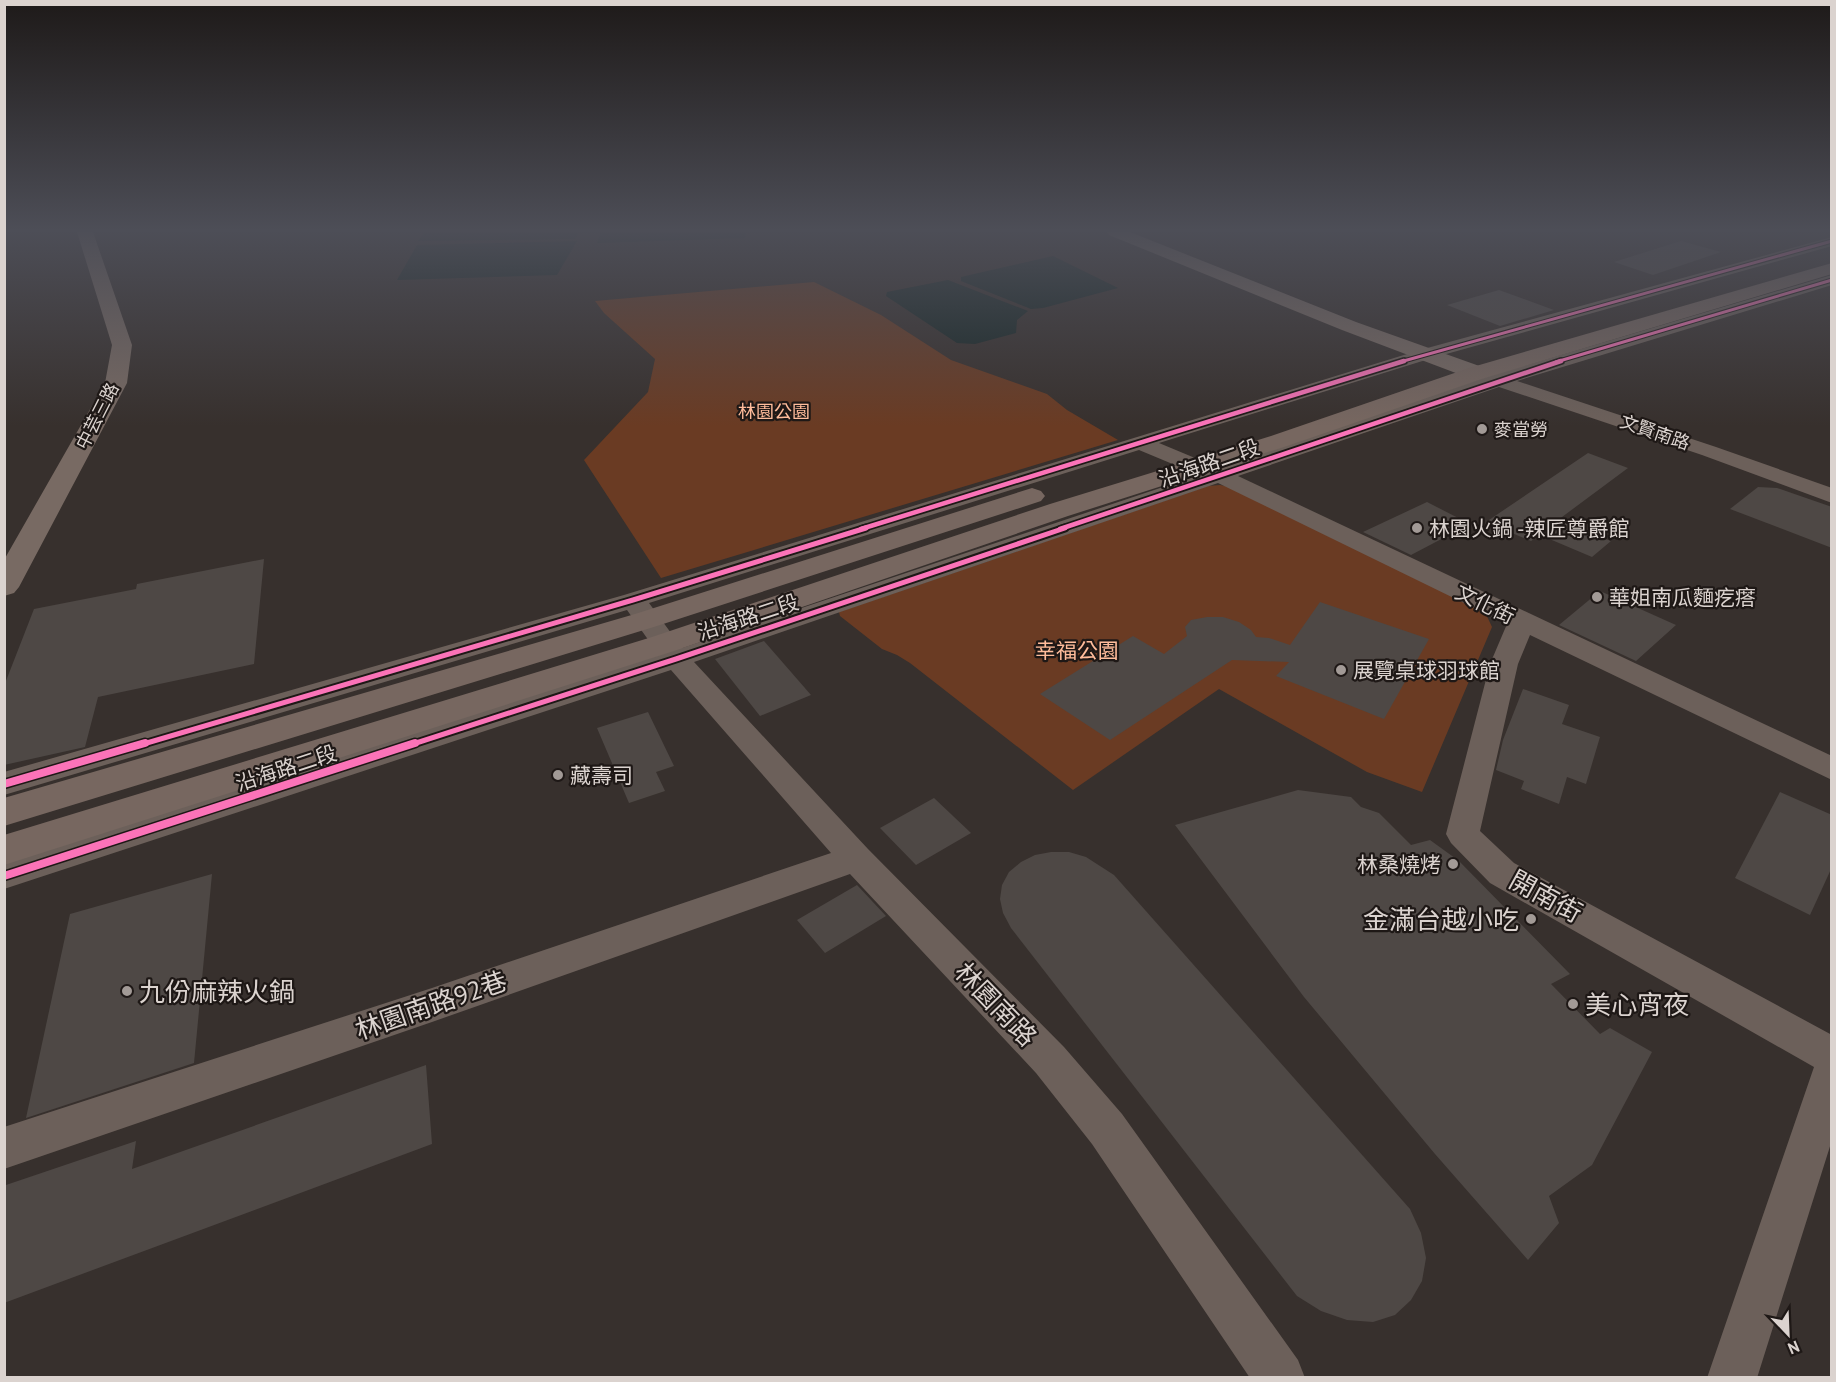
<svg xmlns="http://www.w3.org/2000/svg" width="1836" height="1382" font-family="'PT Sans','Noto Sans TC',sans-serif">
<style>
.green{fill:#6a3b23}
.water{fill:#172726}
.building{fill:#4e4845}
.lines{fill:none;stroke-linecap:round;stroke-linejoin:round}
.street{fill:#6c605a;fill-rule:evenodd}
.secondary{fill:#786a63;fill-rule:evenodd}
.primary{fill:#776760;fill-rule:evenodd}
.cycleway-far3-casing{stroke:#1e1816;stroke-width:5}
.cycleway-far2-casing{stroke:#1e1816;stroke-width:8}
.cycleway-far1-casing{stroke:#1e1816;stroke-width:9}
.cycleway-casing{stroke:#1e1816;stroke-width:11}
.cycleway-far3{stroke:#fb73b8;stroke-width:3}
.cycleway-far2{stroke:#fb73b8;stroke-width:4.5}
.cycleway-far1{stroke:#fb73b8;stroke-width:5}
.cycleway{stroke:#fb73b8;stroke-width:8}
.poi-dot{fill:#a29a96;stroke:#1e1816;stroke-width:2}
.labels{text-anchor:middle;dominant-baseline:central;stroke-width:4.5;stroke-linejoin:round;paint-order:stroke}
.far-park-label{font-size:18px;fill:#ffbc9b;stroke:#1e1816}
.far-street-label{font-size:18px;fill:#dbd3cf;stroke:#1e1816}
.far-poi-label{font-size:18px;fill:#dbd3cf;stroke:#1e1816;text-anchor:start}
.street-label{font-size:21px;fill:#dbd3cf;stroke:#1e1816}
.poi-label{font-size:21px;fill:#dbd3cf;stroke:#1e1816;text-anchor:start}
.park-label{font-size:21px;fill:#ffbc9b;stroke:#1e1816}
.near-street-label{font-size:26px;fill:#dbd3cf;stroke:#1e1816}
.near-poi-label{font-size:26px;fill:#dbd3cf;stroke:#1e1816;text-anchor:start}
</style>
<rect width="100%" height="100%" fill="#37302d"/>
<g class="green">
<path d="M814,282L881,315L951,360L1047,394L1067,410L1118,440L661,578L584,460L648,392L655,359L604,313L595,301Z"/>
<path d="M1220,485L1230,487L1485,612L1492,627L1422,792L1367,772L1219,689L1073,790L910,663L897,655L882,649L840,616L839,612L1208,486Z"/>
</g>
<g class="water">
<path d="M425,232H579L575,239L418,241Z"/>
<path d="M601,232H746L745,238L597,243Z"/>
<path d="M577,241L557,275L397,280L417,245Z"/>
<path d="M1053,256L1118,288L1043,308L1031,309L961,281V277Z"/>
<path d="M948,280L1028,311L1017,320L1016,333L975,344L957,343L886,296L887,292Z"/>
</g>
<g class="building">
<path d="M1681,241L1721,252L1653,275L1614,262Z"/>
<path d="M1499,290L1554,310L1500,326L1447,305Z"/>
<path d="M1588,453L1628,468L1558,520L1611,541L1592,557L1540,535L1531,541L1486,522Z"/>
<path d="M1758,487L1777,488L1832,507V548L1730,509Z"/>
<path d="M1427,502L1470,524L1411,555L1363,532Z"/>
<path d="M264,559L254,664L98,697L85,747L4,765V686L34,609L136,589L137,584Z"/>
<path d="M1600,591L1676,625L1636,661L1559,625Z"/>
<path d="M1320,602L1429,639L1384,719L1276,676L1289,662L1232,660L1110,740L1040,694L1133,636L1164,654L1187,636L1185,627L1191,620L1207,617H1223L1239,622L1251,630L1256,637L1269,638L1290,645Z"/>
<path d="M764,641L811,695L760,716L715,659Z"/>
<path d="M1523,689L1569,705L1562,724L1600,737L1586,784L1567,777L1559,804L1521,789L1524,781L1496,770L1503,740Z"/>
<path d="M648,712L674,766L656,772L665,791L629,803L597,728Z"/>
<path d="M1298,790L1351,797L1361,807L1379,813L1411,845L1430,840L1459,861L1570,974L1551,984L1600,1034L1610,1028L1652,1052L1592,1165L1549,1196L1559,1223L1528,1260L1435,1154L1304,997L1175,825Z"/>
<path d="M1780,792L1832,815V867L1810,915L1735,878Z"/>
<path d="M934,798L971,833L916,865L880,828Z"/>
<path d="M1051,852H1069L1086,857L1114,875L1410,1209L1421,1233L1426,1258L1422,1281L1411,1300L1395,1315L1373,1322L1347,1320L1321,1311L1297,1296L1011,928L1003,913L1000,899L1002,885L1009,872L1021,862L1035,855Z"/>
<path d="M212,874L194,1063L26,1118L70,914Z"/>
<path d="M857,885L886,916L825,953L797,920Z"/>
<path d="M426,1065L432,1144L4,1303L6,1185L136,1141L132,1169Z"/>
</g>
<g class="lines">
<path class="street" d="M1832,237V246L1432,358L1159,443L1219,468L1489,376L1832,275V285L1517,381L1716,447L1832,488V503L1702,455L1499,387L1238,476L1832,756V780L1530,635L1518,664L1480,831L1514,863L1832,1035V1140L1757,1378H1707L1814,1067L1490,883L1451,843L1446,834L1490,664L1507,624L1218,483L694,662L868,849L1064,1047L1122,1114L1298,1360L1305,1378H1250L1092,1144L1036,1073L850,874L432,1022L4,1169V1127L432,988L831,853L671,670L4,889V862L659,655L627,610L4,795V772L624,595L1420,350ZM1139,450L1199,475L682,648L649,603Z"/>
<g class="secondary">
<path d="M77,232H93L132,345L127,383L19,587L14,593L4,596V560L105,383L112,345Z"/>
<path d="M1107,232H1130L1356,322L1485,368L1488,373L1485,378L1477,379L1469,378L1342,330L1109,235Z"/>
</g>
<g class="primary">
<path d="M1832,263V274L1485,378L1287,446L1068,516L674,651L4,865V835L652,637L1050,504L1271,436L1469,368Z"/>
<path d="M1032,488L1041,491L1045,496L1041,501L657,626L4,826V798L635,614Z"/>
</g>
<g class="cycleway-far3-casing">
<g id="cycleway-far3">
<path d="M1400,362L1832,241"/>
<path d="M1556,362L1832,280"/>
</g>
</g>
<g class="cycleway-far2-casing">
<g id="cycleway-far2">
<path d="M861,529L1404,361"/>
<path d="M1060,529L1561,361"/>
</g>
</g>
<g class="cycleway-far1-casing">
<g id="cycleway-far1">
<path d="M140,745L633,600L866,528"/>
<path d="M410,745L676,659L1065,528"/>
</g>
</g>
<g class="cycleway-casing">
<g id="cycleway">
<path d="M4,784L145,743"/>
<path d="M4,876L415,743"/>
</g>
</g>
<use href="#cycleway-far3" class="cycleway-far3"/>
<use href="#cycleway-far2" class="cycleway-far2"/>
<use href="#cycleway-far1" class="cycleway-far1"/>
<use href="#cycleway" class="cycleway"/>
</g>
<linearGradient id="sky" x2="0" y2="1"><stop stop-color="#1e1a19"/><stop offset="0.54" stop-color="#4d4e57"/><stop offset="1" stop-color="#4d4e57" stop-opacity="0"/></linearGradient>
<rect width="1836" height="426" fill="url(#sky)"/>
<g class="poi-dot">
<circle cx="1482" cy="429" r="6"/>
<circle cx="1417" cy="528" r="6"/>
<circle cx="1597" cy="597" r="6"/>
<circle cx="1341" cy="670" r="6"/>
<circle cx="558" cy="775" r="6"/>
<circle cx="1453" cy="864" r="6"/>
<circle cx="1531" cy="919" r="6"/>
<circle cx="127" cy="991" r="6"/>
<circle cx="1573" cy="1004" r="6"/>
</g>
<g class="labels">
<g class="far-park-label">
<text x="774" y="411">林園公園</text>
</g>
<g class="far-street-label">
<text transform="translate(97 416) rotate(-63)">中芸三路</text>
<text transform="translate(1655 432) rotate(19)">文賢南路</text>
</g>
<g class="far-poi-label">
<text x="1494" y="429">麥當勞</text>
</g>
<g class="street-label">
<text transform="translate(1209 463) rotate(-19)">沿海路二段</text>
<text transform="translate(1485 604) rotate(26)">文化街</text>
<text transform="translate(748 617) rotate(-18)">沿海路二段</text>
<text transform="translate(286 768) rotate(-18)">沿海路二段</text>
</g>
<g class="poi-label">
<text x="1429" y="528">林園火鍋 -辣匠尊爵館</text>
<text x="1609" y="597">華姐南瓜麵疙瘩</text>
<text x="1353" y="670">展覽桌球羽球館</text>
<text x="570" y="775">藏壽司</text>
<text x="1441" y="864" text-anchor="end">林桑燒烤</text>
</g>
<g class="park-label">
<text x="1077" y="650">幸福公園</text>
</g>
<g class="near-street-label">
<text transform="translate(1546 896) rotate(29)">開南街</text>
<text transform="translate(996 1004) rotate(46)">林園南路</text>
<text transform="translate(431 1005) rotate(-19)">林園南路92巷</text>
</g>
<g class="near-poi-label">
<text x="1519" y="919" text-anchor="end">金滿台越小吃</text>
<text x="139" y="991">九份麻辣火鍋</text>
<text x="1585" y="1004">美心宵夜</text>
</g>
</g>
<rect width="1836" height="1382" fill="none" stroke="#dbd3cf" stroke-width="12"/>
<g transform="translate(1788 1334) rotate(157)" stroke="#1e1816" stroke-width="4.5" paint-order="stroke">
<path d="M0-4.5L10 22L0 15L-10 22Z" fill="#dbd3cf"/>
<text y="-9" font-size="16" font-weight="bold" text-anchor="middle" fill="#dbd3cf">N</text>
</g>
</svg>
